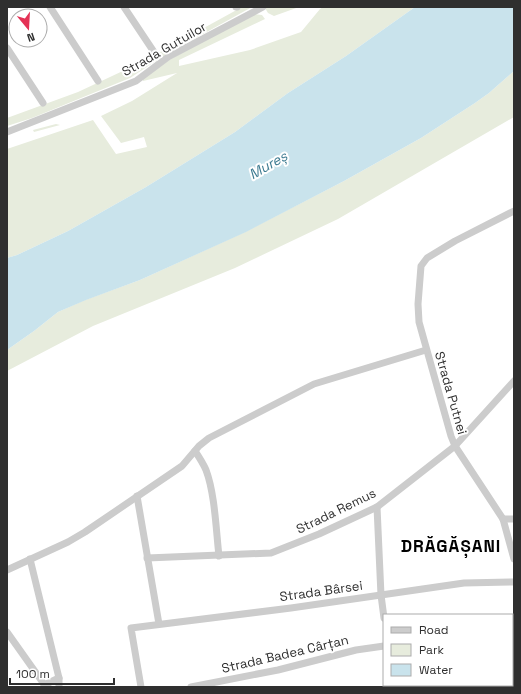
<svg xmlns="http://www.w3.org/2000/svg" width="521" height="694" font-family="'Space Grotesk',sans-serif">
<style>
.green{fill:#e7ecdd}
.water{fill:#c9e3ec}
.lines{fill:none;stroke-linecap:round;stroke-linejoin:round}
.street{stroke:#ccc;stroke-width:7}
.labels{text-anchor:middle;dominant-baseline:central;stroke-width:4;stroke-linejoin:round;paint-order:stroke}
.street-label{font-size:13px;fill:#2f2f2f;stroke:#fff}
.water-label{font-size:14px;font-style:italic;fill:#3d7b91;stroke:#fff}
.district-label{font-size:17px;font-weight:bold;letter-spacing:1px;fill:#000;stroke:#fff}
</style>
<rect width="100%" height="100%" fill="#fff"/>
<g class="green">
<path d="M242,7H252L165,55L130,78L32,118L7,126V118L78,92L142,62Z"/>
<path d="M266,7H299L274,16L268,13L265,8Z"/>
<path d="M323,7H415L346,56L288,93L235,132L146,187L68,231L17,255L7,258V149L93,120L116,154L147,147L144,137L121,143L101,116L132,101L177,73L143,81V79L169,60L254,14L262,15L265,19L179,60V66L250,50L301,32L320,9Z"/>
<path d="M514,71V117L338,219L235,268L93,326L7,371V350L34,331L58,312L85,300L140,280L245,232L344,181L421,138L475,103L489,93Z"/>
<path d="M56,124L60,125L34,132L33,130Z"/>
</g>
<path class="water" d="M415,7H514V71L489,93L475,103L421,138L344,181L246,232L140,280L86,300L58,312L34,331L7,350V258L17,255L68,231L146,187L235,132L288,93L346,56Z"/>
<g class="lines">
<g class="street">
<path d="M50,7L98,81"/>
<path d="M124,7L154,52"/>
<path d="M236,7H237"/>
<path d="M7,48L43,103"/>
<path d="M7,132L136,81L168,57L263,7"/>
<path d="M514,211L455,241L427,258L421,266L418,304L419,322L451,436L455,446L503,519L514,559"/>
<path d="M195,451C199,457 203,463 206,470C215,494 216,530 219,556"/>
<path d="M137,496L159,624"/>
<path d="M377,507L381,595L384,618"/>
<path d="M503,519H514"/>
<path d="M147,558L271,553L319,534L377,507L455,446L514,381"/>
<path d="M30,559L59,678V687"/>
<path d="M7,570L68,542L85,532L182,466L199,446L209,438L314,384L426,350"/>
<path d="M512,623L514,622"/>
<path d="M7,632L46,687"/>
<path d="M512,656L514,654"/>
<path d="M44,685L59,678"/>
<path d="M394,685V687"/>
<path d="M141,687L131,628L291,608L464,583L514,582"/>
<path d="M191,687L278,670L356,650L384,646"/>
<path d="M470,687L473,685"/>
</g>
</g>
<g class="labels">
<g class="street-label">
<text transform="translate(164 49) rotate(-30)">Strada Gutuilor</text>
<text transform="translate(451 393) rotate(74)">Strada Putnei</text>
<text transform="translate(336 511) rotate(-26)">Strada Remus</text>
<text transform="translate(321 591) rotate(-8)">Strada Bârsei</text>
<text transform="translate(285 654) rotate(-13)">Strada Badea Cârțan</text>
</g>
<g class="water-label">
<text transform="translate(268 165) rotate(-30)">Mureș</text>
</g>
<g class="district-label">
<text x="451" y="546">DRĂGĂȘANI</text>
</g>
</g>
<rect width="521" height="694" fill="none" stroke="#2f2f2f" stroke-width="16"/>
<rect x="383" y="614" width="130" height="72" fill="#ffffff" stroke="#acacac"/>
<rect x="391" y="627" width="20" height="6" fill="#cccccc" stroke="#acacac"/>
<text x="419" y="634" font-size="12" fill="#2f2f2f">Road</text>
<rect x="391" y="644" width="20" height="12" fill="#e7ecdd" stroke="#acacac"/>
<text x="419" y="654" font-size="12" fill="#2f2f2f">Park</text>
<rect x="391" y="664" width="20" height="12" fill="#c9e3ec" stroke="#acacac"/>
<text x="419" y="674" font-size="12" fill="#2f2f2f">Water</text>
<g transform="translate(28 28) rotate(162)"><circle r="19" fill="#ffffff" stroke="#acacac"/>
<path d="M0-3L7 15L0 10L-7 15Z" fill="#e43256"/>
<text y="-6" font-size="11" font-weight="bold" text-anchor="middle" fill="#2f2f2f">N</text>
</g>
<path d="M10 678v6h104v-6" fill="none" stroke="#2f2f2f" stroke-width="2"/>
<text x="16" y="678" font-size="12" fill="#2f2f2f" stroke="#ffffff" stroke-width="3" paint-order="stroke">100 m</text>
</svg>
